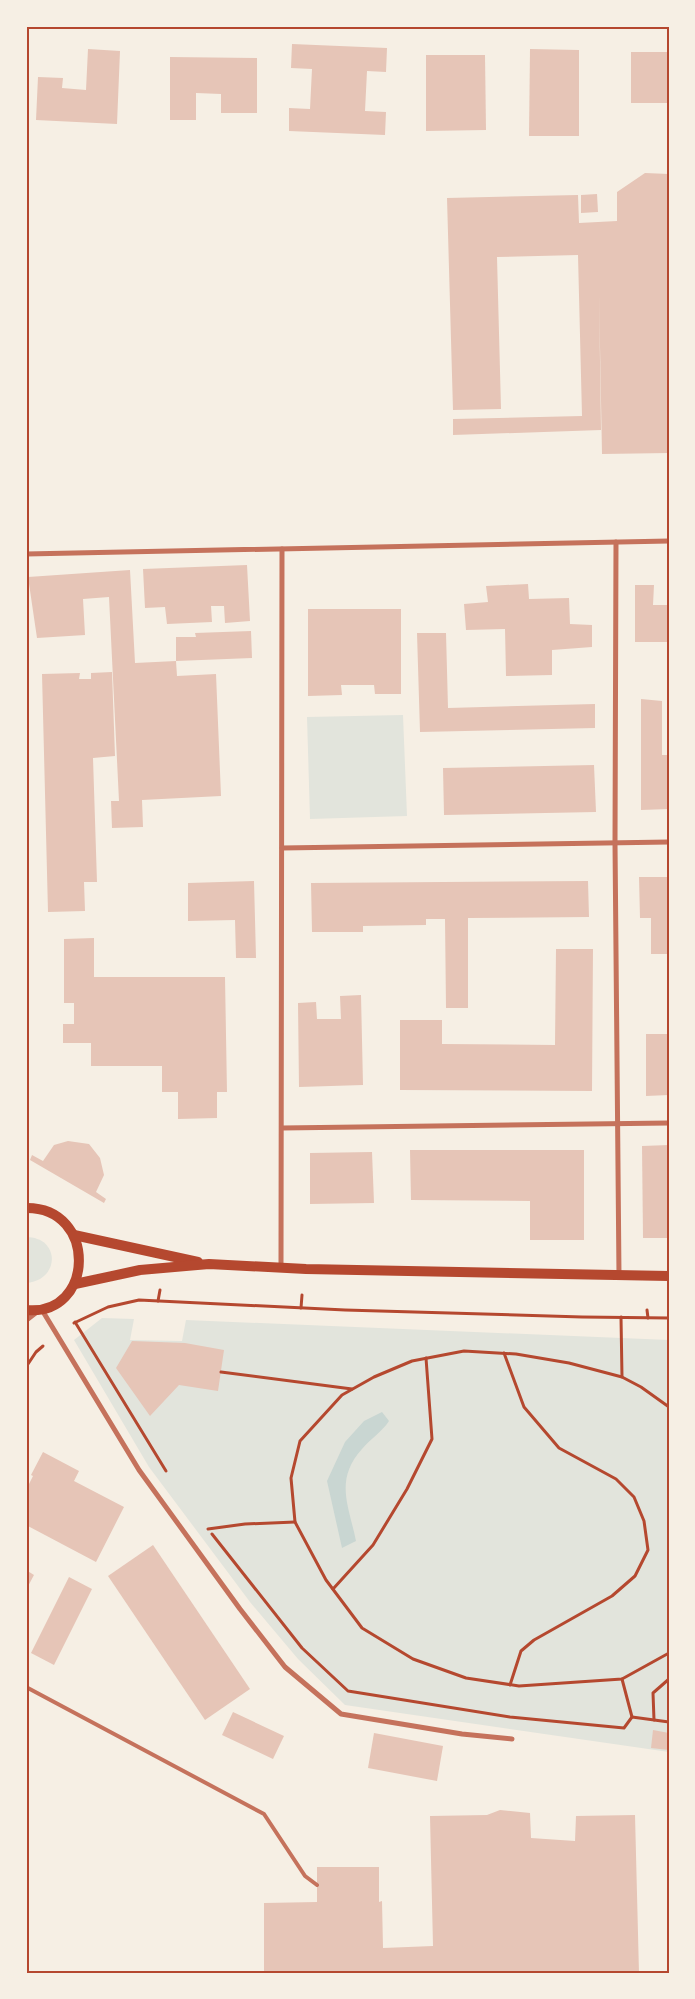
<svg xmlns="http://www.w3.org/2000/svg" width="695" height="1999" font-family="Helvetica,sans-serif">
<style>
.green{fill:#e2e4dc}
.water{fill:#c9d6d2}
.building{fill:#e6c5b7}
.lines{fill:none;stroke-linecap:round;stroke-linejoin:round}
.path{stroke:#b5482f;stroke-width:3}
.service{stroke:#c5725c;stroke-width:4}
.minor{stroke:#c5725c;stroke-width:5}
.tertiary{stroke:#c5725c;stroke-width:9}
.secondary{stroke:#b5482f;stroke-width:10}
.neatline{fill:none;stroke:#b5482f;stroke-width:2}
</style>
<rect width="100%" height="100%" fill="#f6efe4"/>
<g class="green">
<path d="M403,715L407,816L310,819L307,717Z"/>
<path d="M26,1237C60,1237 61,1280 26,1283Z"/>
<path d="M102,1318L134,1319L130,1340L182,1341L186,1320L669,1340V1752L345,1705L298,1659L250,1602L149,1467L74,1340Z"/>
</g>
<path class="water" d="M382,1412L389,1421C382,1432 370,1439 362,1449C334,1480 349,1506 356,1541L342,1548L327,1481L345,1442L364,1421Z"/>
<g class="building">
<path d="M292,44L387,48L386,72L367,71L365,111L386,112L385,135L289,131V108L310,109L312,69L291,68Z"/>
<path d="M88,49L120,51L117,124L36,120L38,77L63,78L62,88L86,90Z"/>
<path d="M530,49L579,50V136H529Z"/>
<rect x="631" y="52" width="38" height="51"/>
<path d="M426,55H485L486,130L426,131Z"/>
<path d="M170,57L257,58V113H221V94L196,93V120H170Z"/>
<path d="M645,173L669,174V453L602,454L599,293L601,430L453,435V419L582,416L578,255L497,257L501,409L453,410L447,198L578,195L579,223L617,221V192Z"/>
<path d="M597,194L598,212L581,213V195Z"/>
<path d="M247,565L250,621L225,623L224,606H211L212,622L167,624L165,607L145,608L143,569Z"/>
<path d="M130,570L135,663L176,661L177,676L216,674L221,796L142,800L143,827L112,828L111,801H119L109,597L83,599L85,635L37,638L28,577Z"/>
<path d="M528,584L529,599L569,598L570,624L592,625V647L552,650V675L506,676L505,629L466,630L464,604L488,602L486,586Z"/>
<path d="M635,585H654L653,605H669V642H635Z"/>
<path d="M308,609H401V694H375L374,685H341L342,695L308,696Z"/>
<path d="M251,631L252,658L176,661V637H196L195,633Z"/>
<path d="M417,633H446L448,708L595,704V728L420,732Z"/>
<path d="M112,672L115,756L93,758L97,882H84L85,911L48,912L42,674L80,673L79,679H91V673Z"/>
<path d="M641,699L662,701V755H669V809L641,810Z"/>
<path d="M594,765L596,812L444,815L443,768Z"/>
<path d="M639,877H669V954H651V918H640Z"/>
<path d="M254,881L256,958H236L235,920L188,921V883Z"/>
<path d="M588,881L589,917L468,918V1008H446L445,919H426V925L363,926V932H312L311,883Z"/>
<path d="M94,938V977H225L227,1092H217V1118L178,1119V1092H162V1066H91V1043H63V1024H74V1003H64V939Z"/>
<path d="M556,949H593L592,1091L400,1090V1020H442V1044L555,1045Z"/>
<path d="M361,995L363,1085L299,1087L298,1003L316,1002L317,1019H341L340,996Z"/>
<path d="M646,1034H669V1095L646,1096Z"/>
<path d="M68,1141L89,1144L100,1158L104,1175L96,1192L106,1199L104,1203L30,1160L32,1155L43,1161L54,1145Z"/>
<path d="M669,1145V1238H643L642,1146Z"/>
<path d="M410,1150H584V1240H530V1201L411,1200Z"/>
<path d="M372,1152L374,1203L310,1204V1153Z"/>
<path d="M132,1341L185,1343L224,1350L218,1391L179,1385L150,1416L116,1368Z"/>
<path d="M43,1452L79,1471L74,1481L124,1507L96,1562L26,1525V1490L33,1476L31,1475Z"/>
<path d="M153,1545L250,1689L205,1720L108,1576Z"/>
<path d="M26,1570L34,1575L26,1590Z"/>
<path d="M69,1577L92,1589L54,1665L31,1653Z"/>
<path d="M233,1712L284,1736L273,1759L222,1735Z"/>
<path d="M653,1730L669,1733V1750L651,1748Z"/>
<path d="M374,1733L443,1746L437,1781L368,1768Z"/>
<path d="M500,1810L530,1813L531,1838L575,1841L576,1816L635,1815L639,1973H264V1903L317,1902V1867H379V1902L382,1901L383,1948L433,1946L430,1816L487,1815Z"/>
</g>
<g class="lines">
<g class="path">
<path d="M158,1301L160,1290"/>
<path d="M301,1308L302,1295"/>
<path d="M647,1310L648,1318"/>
<path d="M621,1317L622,1377"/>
<path d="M75,1322L166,1471"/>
<path d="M74,1323L108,1307L139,1300L345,1310L582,1317L669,1318"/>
<path d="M504,1353L524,1407L559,1448L616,1479L634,1497L644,1521L648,1550L635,1576L612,1596L534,1640L521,1651L510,1685"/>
<path d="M26,1367L36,1352L43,1346"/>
<path d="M221,1372L352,1389"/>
<path d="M669,1407L641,1387L622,1377L569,1363L516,1354L464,1351L412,1361L374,1377L342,1395L300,1441L291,1478L295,1522L326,1580L362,1628L413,1659L466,1678L519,1686L622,1679L669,1653"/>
<path d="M208,1529L245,1524L295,1522"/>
<path d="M212,1534L302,1648L348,1691L510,1717L624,1728L632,1717L669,1722"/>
<path d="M333,1589L373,1545L407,1489L432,1439L426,1358"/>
<path d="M622,1679L632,1717"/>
<path d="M654,1720L653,1693L669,1679"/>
</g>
<path class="service" d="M26,1687L264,1814L305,1876L317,1885"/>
<g class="minor">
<path d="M616,542L615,843L619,1275"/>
<path d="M26,554L669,541"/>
<path d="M282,848L669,842"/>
<path d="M282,1128L669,1123"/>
<path d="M281,1268L282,549"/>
<path d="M42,1310L139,1470L240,1609L285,1667L341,1714L462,1734L512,1739"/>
</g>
<path class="tertiary" d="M26,1318L35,1311"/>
<g class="secondary">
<path d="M26,1208C98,1207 95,1317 26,1310"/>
<path d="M74,1235L198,1262"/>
<path d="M75,1284L140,1270L209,1264L306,1269L669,1276"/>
</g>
</g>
<rect width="695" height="1999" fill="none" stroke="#f6efe4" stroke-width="55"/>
<rect x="28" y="28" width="640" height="1944" class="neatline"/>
</svg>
